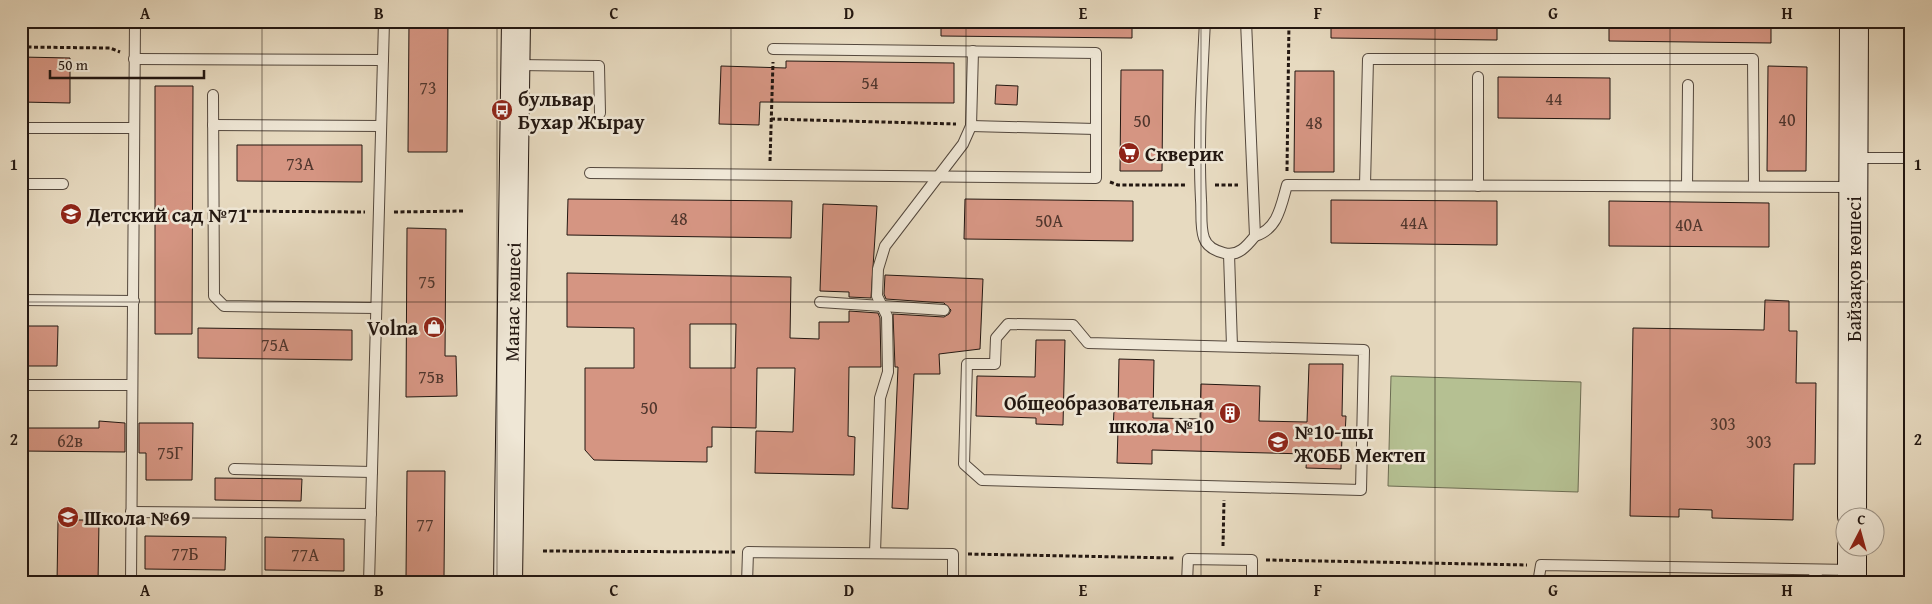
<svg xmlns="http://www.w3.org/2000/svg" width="1932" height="604" font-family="'Gentium Book Plus',serif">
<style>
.green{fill:#b5c092;stroke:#6c6c52}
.building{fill:#d59582;stroke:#231711;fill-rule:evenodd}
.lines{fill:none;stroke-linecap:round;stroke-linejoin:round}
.lane-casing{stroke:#54483d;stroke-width:12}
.secondary-casing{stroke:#231711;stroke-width:30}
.path{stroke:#231711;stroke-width:3;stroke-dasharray:4 2.5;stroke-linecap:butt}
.lane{stroke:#efe7d6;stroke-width:10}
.secondary{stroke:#efe7d6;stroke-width:28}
.grid{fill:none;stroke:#231711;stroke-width:1;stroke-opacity:0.55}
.labels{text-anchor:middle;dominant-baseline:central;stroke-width:5;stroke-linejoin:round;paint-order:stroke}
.number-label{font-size:18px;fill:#50362d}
.poi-label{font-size:20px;font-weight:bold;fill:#231711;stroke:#efe7d6;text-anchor:start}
.street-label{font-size:20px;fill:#231711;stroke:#efe7d6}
.neatline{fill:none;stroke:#231711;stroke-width:2}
.grid-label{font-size:16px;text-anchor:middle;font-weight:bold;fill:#231711}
</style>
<rect width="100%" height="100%" fill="#e7dac0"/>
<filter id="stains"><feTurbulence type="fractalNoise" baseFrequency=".004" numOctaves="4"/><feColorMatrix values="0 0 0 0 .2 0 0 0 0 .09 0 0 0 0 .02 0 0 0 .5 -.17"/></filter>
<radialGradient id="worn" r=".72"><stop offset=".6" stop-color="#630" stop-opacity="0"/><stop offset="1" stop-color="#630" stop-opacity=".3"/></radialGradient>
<path class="green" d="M1391,376L1581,382L1578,492L1388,486Z"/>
<g class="building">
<path d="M409,21H448L447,152H408Z"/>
<path d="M941,21H1132V38L941,36Z"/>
<path d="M1331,21H1497V40L1331,38Z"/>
<path d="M1609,21H1771V43L1609,41Z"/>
<path d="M21,57L70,58V103L21,102Z"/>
<path d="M786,61L954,63V103L760,102L759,125L719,124L721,66L786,68Z"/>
<path d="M1768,66L1807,67L1806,171H1767Z"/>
<path d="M1121,70H1163L1162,171H1120Z"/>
<path d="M1295,71H1334V172H1294Z"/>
<path d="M1498,77L1610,78V119L1498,118Z"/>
<path d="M996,85L1018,86L1017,105L995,104Z"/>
<path d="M155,86H193L192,334H155Z"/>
<path d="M237,145H362V182L237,181Z"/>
<path d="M568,199L792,201L791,238L567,235Z"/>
<path d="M965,199L1133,201V241L964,239Z"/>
<path d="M1331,200L1497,201V245L1331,243Z"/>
<path d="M1609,201L1769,203V247L1609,246Z"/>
<path d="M823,204L877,206L871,298L849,297V292L820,291Z"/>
<path d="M407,228L446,229L445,356H456L457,396L406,397Z"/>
<path d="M567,273L791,277L790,338L819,339V322H849V311L878,313L880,318L881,367H849L848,436L855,437L854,475L755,473L756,431L793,432L795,368H757L756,428L712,427V447H707V462L594,460L585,450V368H634V328L567,327ZM690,324H736L735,368H690Z"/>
<path d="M885,275L983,279L980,349L939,354L940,374H914L908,509L892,508L898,367H895L893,314L944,317L949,314L951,310L944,303L886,299L884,294Z"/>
<path d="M1765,300L1789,301V331H1797L1796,383H1816L1815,464H1794L1793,520L1712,518V510L1679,509V517L1630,516L1633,328L1764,330Z"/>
<path d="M21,326H58L57,366H21Z"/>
<path d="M198,328L352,330V360L198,358Z"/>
<path d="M1036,340H1065L1063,425L1036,424V418L976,416L977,376L1035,377Z"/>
<path d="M1119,359L1154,360L1153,418L1200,419L1201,384L1260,386L1259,421L1307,422L1309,364H1343L1342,416H1346L1345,435H1342L1341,469L1306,468L1307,454L1152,450V464L1117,463L1118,430H1113L1114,410H1118Z"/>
<path d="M99,421L125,423V452L21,451V428H99Z"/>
<path d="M139,423H193L192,480H146V453H139Z"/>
<path d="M407,471H445L444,577H406Z"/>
<path d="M215,478L302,479L301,501L215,500Z"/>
<path d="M58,520H99L98,583H57Z"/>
<path d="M145,536L226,537L225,570L145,569Z"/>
<path d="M265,537L344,539V571L265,570Z"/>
</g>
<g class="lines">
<g class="lane-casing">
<g id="lane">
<path d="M1205,21C1202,81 1198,141 1201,200C1202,212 1200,227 1204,238C1207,247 1216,251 1224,253C1238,257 1247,246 1255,236L1246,21"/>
<path d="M134,59L383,60"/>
<path d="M517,65L599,66L600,113"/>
<path d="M1478,77V186"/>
<path d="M213,95L214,296L224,306L376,308"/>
<path d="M213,125L381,126"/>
<path d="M971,126L1096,129"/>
<path d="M21,128H134"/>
<path d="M1854,158H1911"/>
<path d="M590,173L1096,178V53L773,49"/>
<path d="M21,184H63"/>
<path d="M1365,185L1368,59H1753L1754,186"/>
<path d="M1687,186L1688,85"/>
<path d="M1255,236C1278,229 1281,206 1287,185L1852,187"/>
<path d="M1229,254L1232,346"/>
<path d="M21,300L134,301"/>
<path d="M820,302L944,310"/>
<path d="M1008,324L1073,325L1088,343L1364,350L1361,490L982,480L964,464L967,364H995L996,338Z"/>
<path d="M21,385H132"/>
<path d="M234,469L372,472"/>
<path d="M131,512L371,514"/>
<path d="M875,553L880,398L888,372L887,316L877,296L878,269L885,246L963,144L971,126L973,51"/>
<path d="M131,583L135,21"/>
<path d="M369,583L384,21"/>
<path d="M747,583L748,552L953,554V583"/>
<path d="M1187,583L1188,559L1252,560V583"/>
<path d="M1538,583L1541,565L1851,570"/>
<path d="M1809,583L1819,570"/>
</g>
</g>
<g class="secondary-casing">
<g id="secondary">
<path d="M1852,516L1854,21"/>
<path d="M508,583L516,21"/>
<path d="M1852,583V546"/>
</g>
</g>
<g class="path">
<path d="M21,47L110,48L120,52"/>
<path d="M771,119L956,124"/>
<path d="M770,161L773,62"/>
<path d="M1287,171L1289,21"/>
<path d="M1110,182L1118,185H1186"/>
<path d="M1215,185H1238"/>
<path d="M227,211L365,212"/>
<path d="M394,212L465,211"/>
<path d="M1223,546L1224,500"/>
<path d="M543,551L735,552"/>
<path d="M968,554L1175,558"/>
<path d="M1266,560L1527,565"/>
</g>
<use href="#lane" class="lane"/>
<use href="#secondary" class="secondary"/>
</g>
<path class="grid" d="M262,21V583M497,21V583M731,21V583M966,21V583M1201,21V583M1435,21V583M1670,21V583M21,302H1911"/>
<defs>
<g id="bus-disc" transform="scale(1.125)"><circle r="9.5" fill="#8f2418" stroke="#efe7d6"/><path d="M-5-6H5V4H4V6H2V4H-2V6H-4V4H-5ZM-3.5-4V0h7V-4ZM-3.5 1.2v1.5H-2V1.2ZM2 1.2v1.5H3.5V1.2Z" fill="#fff"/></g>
<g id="supermarket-disc" transform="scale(1.125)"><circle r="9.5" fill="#8f2418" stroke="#efe7d6"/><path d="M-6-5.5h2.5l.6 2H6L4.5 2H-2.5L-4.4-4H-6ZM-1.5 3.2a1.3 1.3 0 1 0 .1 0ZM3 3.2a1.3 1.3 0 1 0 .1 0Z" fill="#fff"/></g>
<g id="school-disc" transform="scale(1.125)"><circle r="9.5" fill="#8f2418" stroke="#efe7d6"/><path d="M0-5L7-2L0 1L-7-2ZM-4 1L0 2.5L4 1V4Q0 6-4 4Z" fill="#fff"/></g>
<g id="shop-disc" transform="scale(1.125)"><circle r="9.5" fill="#8f2418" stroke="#efe7d6"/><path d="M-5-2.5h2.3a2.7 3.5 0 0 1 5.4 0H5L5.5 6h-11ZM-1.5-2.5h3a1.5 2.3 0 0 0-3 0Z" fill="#fff"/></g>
<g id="building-disc" transform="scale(1.125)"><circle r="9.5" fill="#8f2418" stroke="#efe7d6"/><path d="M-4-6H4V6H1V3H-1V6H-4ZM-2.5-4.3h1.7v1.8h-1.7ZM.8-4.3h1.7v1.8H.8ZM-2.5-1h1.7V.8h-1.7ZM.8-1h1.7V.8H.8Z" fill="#fff"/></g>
</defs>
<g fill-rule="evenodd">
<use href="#bus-disc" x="502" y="110"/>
<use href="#supermarket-disc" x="1129" y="153"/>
<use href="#school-disc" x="71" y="214"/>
<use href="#shop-disc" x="434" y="327"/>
<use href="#building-disc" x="1230" y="413"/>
<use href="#school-disc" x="1278" y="442"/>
<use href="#school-disc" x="68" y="517"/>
</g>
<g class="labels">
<g class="number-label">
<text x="870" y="82">54</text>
<text x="428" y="87">73</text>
<text x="1554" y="98">44</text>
<text x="1787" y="119">40</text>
<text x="1142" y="120">50</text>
<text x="1314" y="122">48</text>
<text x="300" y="163">73А</text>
<text x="679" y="218">48</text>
<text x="1049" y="220">50А</text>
<text x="1414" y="222">44А</text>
<text x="1689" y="224">40А</text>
<text x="427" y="281">75</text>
<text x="275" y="344">75А</text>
<text x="431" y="376">75в</text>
<text x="649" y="407">50</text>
<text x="1723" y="423">303</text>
<text x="70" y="440">62в</text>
<text x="1759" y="441">303</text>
<text x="170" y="452">75Г</text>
<text x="425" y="524">77</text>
<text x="185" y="553">77Б</text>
<text x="305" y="554">77А</text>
</g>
<g class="poi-label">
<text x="518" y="98">бульвар<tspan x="518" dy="23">Бухар Жырау</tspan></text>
<text x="1145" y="153">Скверик</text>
<text x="87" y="214">Детский сад №71</text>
<text x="418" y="327" text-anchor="end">Volna</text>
<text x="1214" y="402" text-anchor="end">Общеобразовательная<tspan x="1214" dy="23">школа №10</tspan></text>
<text x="1294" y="431">№10-шы<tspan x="1294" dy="23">ЖОББ Мектеп</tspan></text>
<text x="84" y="517">Школа №69</text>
</g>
<g class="street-label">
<text transform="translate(1853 269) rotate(-90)">Байзақов көшесі</text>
<text transform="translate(512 302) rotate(-89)">Манас көшесі</text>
</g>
</g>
<rect width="1932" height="604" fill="none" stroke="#e7dac0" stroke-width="55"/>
<g transform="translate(1860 532) rotate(6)"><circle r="24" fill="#efe7d6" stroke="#9d9487"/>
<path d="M0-4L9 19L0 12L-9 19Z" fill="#8f2418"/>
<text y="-8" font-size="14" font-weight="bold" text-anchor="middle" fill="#231711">С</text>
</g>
<path d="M50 70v8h154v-8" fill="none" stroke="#231711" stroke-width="2.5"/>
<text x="58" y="70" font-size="15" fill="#231711" stroke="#efe7d6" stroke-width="4" paint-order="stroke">50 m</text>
<rect x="28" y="28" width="1876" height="548" class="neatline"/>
<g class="grid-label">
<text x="145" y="19">A</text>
<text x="379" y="19">B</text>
<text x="614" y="19">C</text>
<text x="849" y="19">D</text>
<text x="1083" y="19">E</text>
<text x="1318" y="19">F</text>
<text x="1553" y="19">G</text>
<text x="1787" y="19">H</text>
<text x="14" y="170">1</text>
<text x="1918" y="170">1</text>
<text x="14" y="445">2</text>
<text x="1918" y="445">2</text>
<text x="145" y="596">A</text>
<text x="379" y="596">B</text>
<text x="614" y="596">C</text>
<text x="849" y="596">D</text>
<text x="1083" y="596">E</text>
<text x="1318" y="596">F</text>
<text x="1553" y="596">G</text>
<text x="1787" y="596">H</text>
</g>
<rect width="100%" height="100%" filter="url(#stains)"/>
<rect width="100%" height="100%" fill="url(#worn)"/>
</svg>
